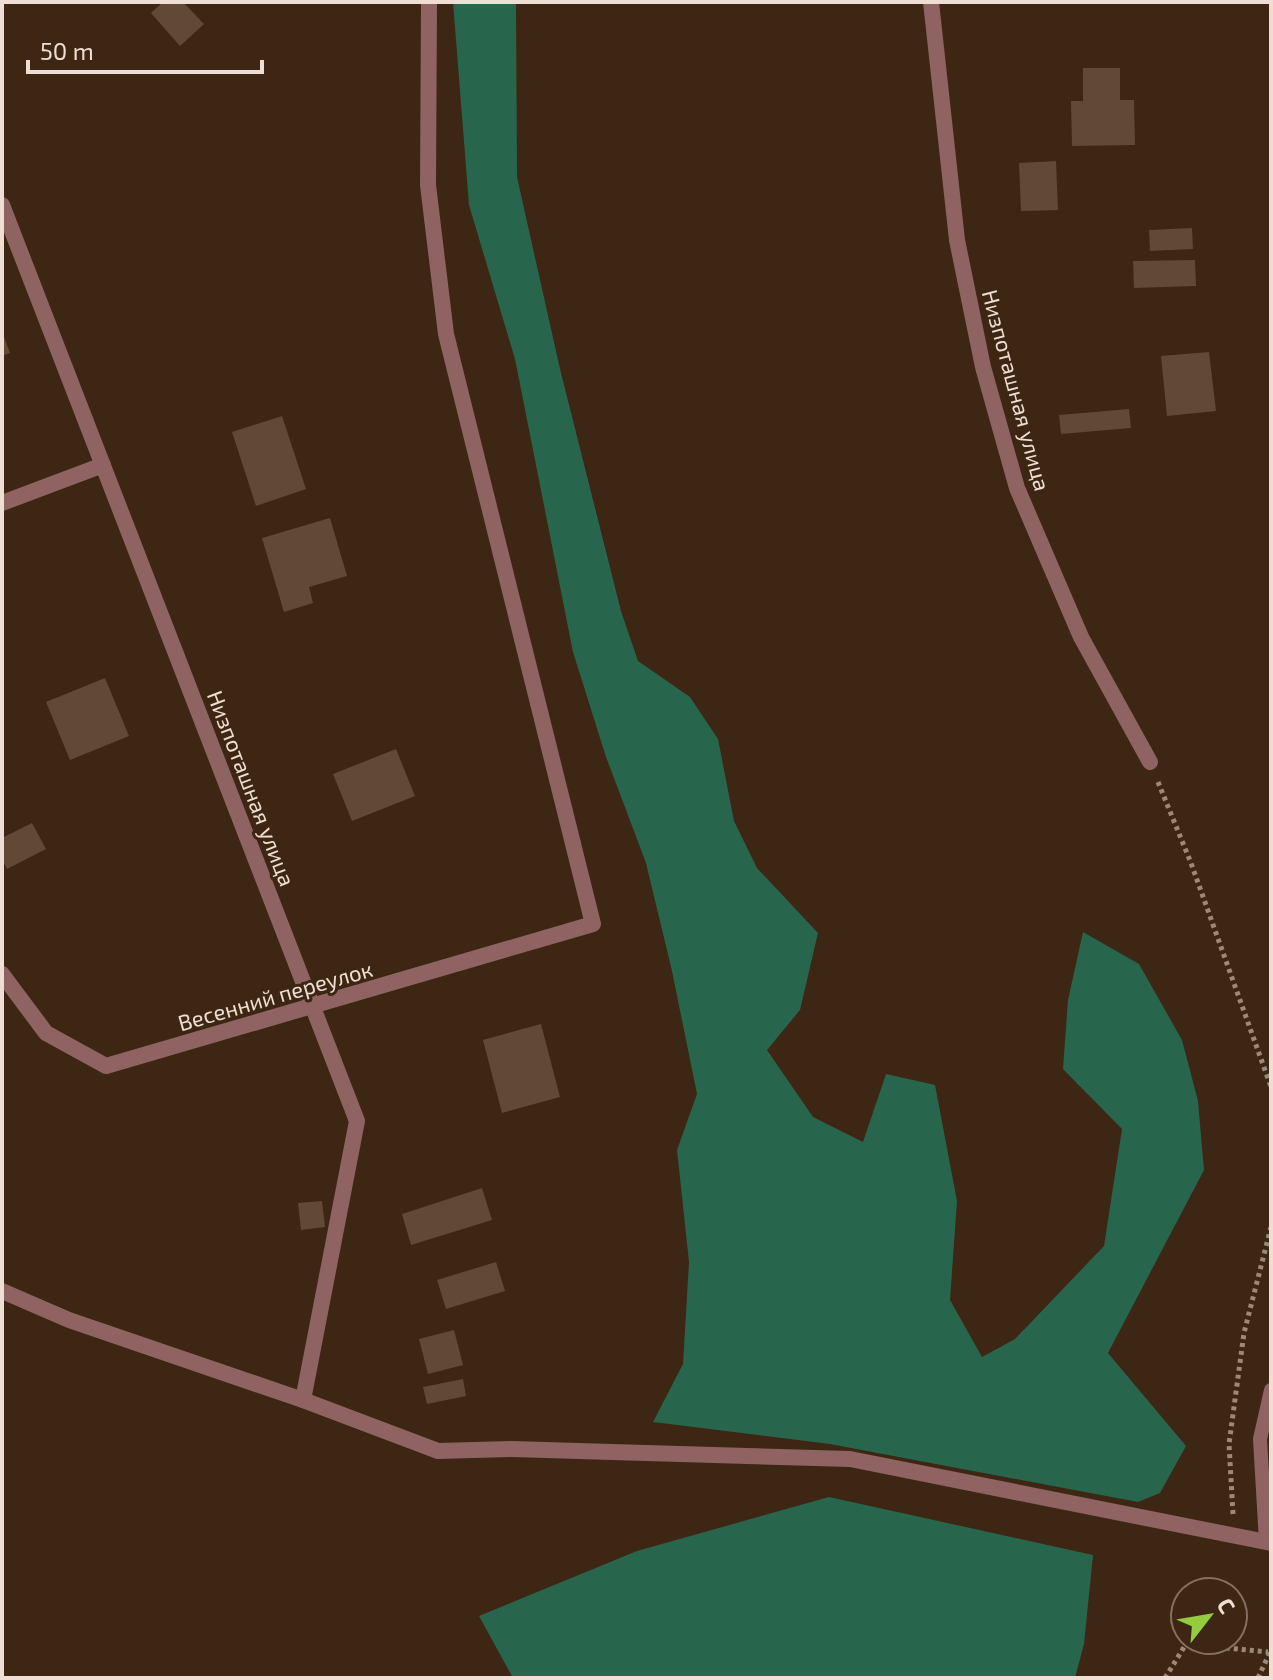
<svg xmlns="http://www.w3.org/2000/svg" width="1273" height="1680" font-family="'Exo 2',sans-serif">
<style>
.forest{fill:#28654d}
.building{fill:#624935}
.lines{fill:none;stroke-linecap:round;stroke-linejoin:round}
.path{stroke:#9c897a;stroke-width:5;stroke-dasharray:4 4;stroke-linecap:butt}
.lane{stroke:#8e6362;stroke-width:14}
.street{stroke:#8e6362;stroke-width:16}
.labels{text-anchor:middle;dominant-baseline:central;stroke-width:6;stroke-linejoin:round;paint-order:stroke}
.street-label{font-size:22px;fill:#eeded3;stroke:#3d2613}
</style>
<rect width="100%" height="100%" fill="#3d2613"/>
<g class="forest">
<path d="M453,2H516L517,177L560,369L621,611L638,661L690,697L718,739L734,821L757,868L818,933L800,1010L767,1050L813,1117L863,1142L886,1074L935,1085L957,1201L950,1300L982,1357L1015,1339L1104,1246L1122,1129L1063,1069L1068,1000L1083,932L1139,964L1182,1040L1198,1101L1204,1170L1108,1353L1186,1446L1160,1493L1138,1502L830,1444L653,1422L683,1364L689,1262L677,1150L697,1094L672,971L646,863L606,757L573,652L515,359L469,205Z"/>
<path d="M829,1497L1093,1555L1084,1644L1075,1678H513L479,1616L637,1551Z"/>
</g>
<g class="building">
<path d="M163,2H183L204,24L180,46L151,13Z"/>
<path d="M1083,68H1120V100H1134L1135,145L1072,146L1071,101H1083Z"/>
<path d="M1056,161L1058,210L1021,211L1019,163Z"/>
<path d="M1192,228L1193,249L1150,251L1149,230Z"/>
<path d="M1195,260L1196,286L1134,288L1133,261Z"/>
<path d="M2,331L10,353L2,356Z"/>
<path d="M1209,352L1216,411L1167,416L1161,356Z"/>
<path d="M1129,409L1131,428L1061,434L1059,415Z"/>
<path d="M282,416L306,489L256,506L232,432Z"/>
<path d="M330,518L347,576L309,587L313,603L284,612L262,538Z"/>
<path d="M105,678L129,736L70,760L46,702Z"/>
<path d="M396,749L415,796L352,821L333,774Z"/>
<path d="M32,823L46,849L7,869L2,859V838Z"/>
<path d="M541,1024L560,1097L502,1113L483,1040Z"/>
<path d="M482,1188L492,1220L411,1245L402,1214Z"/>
<path d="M322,1201L325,1227L301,1230L298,1203Z"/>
<path d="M496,1262L505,1291L446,1309L437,1280Z"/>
<path d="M454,1330L463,1365L428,1374L419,1339Z"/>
<path d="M463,1379L466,1396L427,1404L423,1387Z"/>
</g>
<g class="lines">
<g class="path">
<path d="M1158,782L1191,863L1271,1087"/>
<path d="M1233,1514L1229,1444L1244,1333L1271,1227"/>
<path d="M1165,1678L1186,1644L1268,1652"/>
<path d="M1258,1678L1271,1650"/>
</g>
<path class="lane" d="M1266,1542L1260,1439L1271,1390"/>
<g class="street">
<path d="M931,2L957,240L983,367L1017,488L1081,637L1150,762"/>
<path d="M2,205L357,1121L303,1400"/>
<path d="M2,503L103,465"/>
<path d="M2,974L46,1033L106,1066L593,924L446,334L428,185L429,2"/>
<path d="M2,1291L69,1320L303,1400L438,1451L512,1449L850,1459L1271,1543"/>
</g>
</g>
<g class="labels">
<g class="street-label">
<text transform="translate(1017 390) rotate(75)">Низпоташная улица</text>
<text transform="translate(252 788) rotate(69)">Низпоташная улица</text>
<text transform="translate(275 995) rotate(-16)">Весенний переулок</text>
</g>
</g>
<rect width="1273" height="1680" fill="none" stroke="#eeded3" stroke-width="8"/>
<g transform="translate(1209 1616) rotate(59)"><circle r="38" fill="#3d2613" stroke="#847060" stroke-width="2"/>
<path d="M0-6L14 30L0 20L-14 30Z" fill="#93cc3d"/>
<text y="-12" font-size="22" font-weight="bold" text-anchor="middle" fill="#eeded3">С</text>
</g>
<path d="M28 60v12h234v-12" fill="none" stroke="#eeded3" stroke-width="4"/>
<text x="40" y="60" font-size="24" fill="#eeded3" stroke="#3d2613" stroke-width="6" paint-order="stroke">50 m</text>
</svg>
